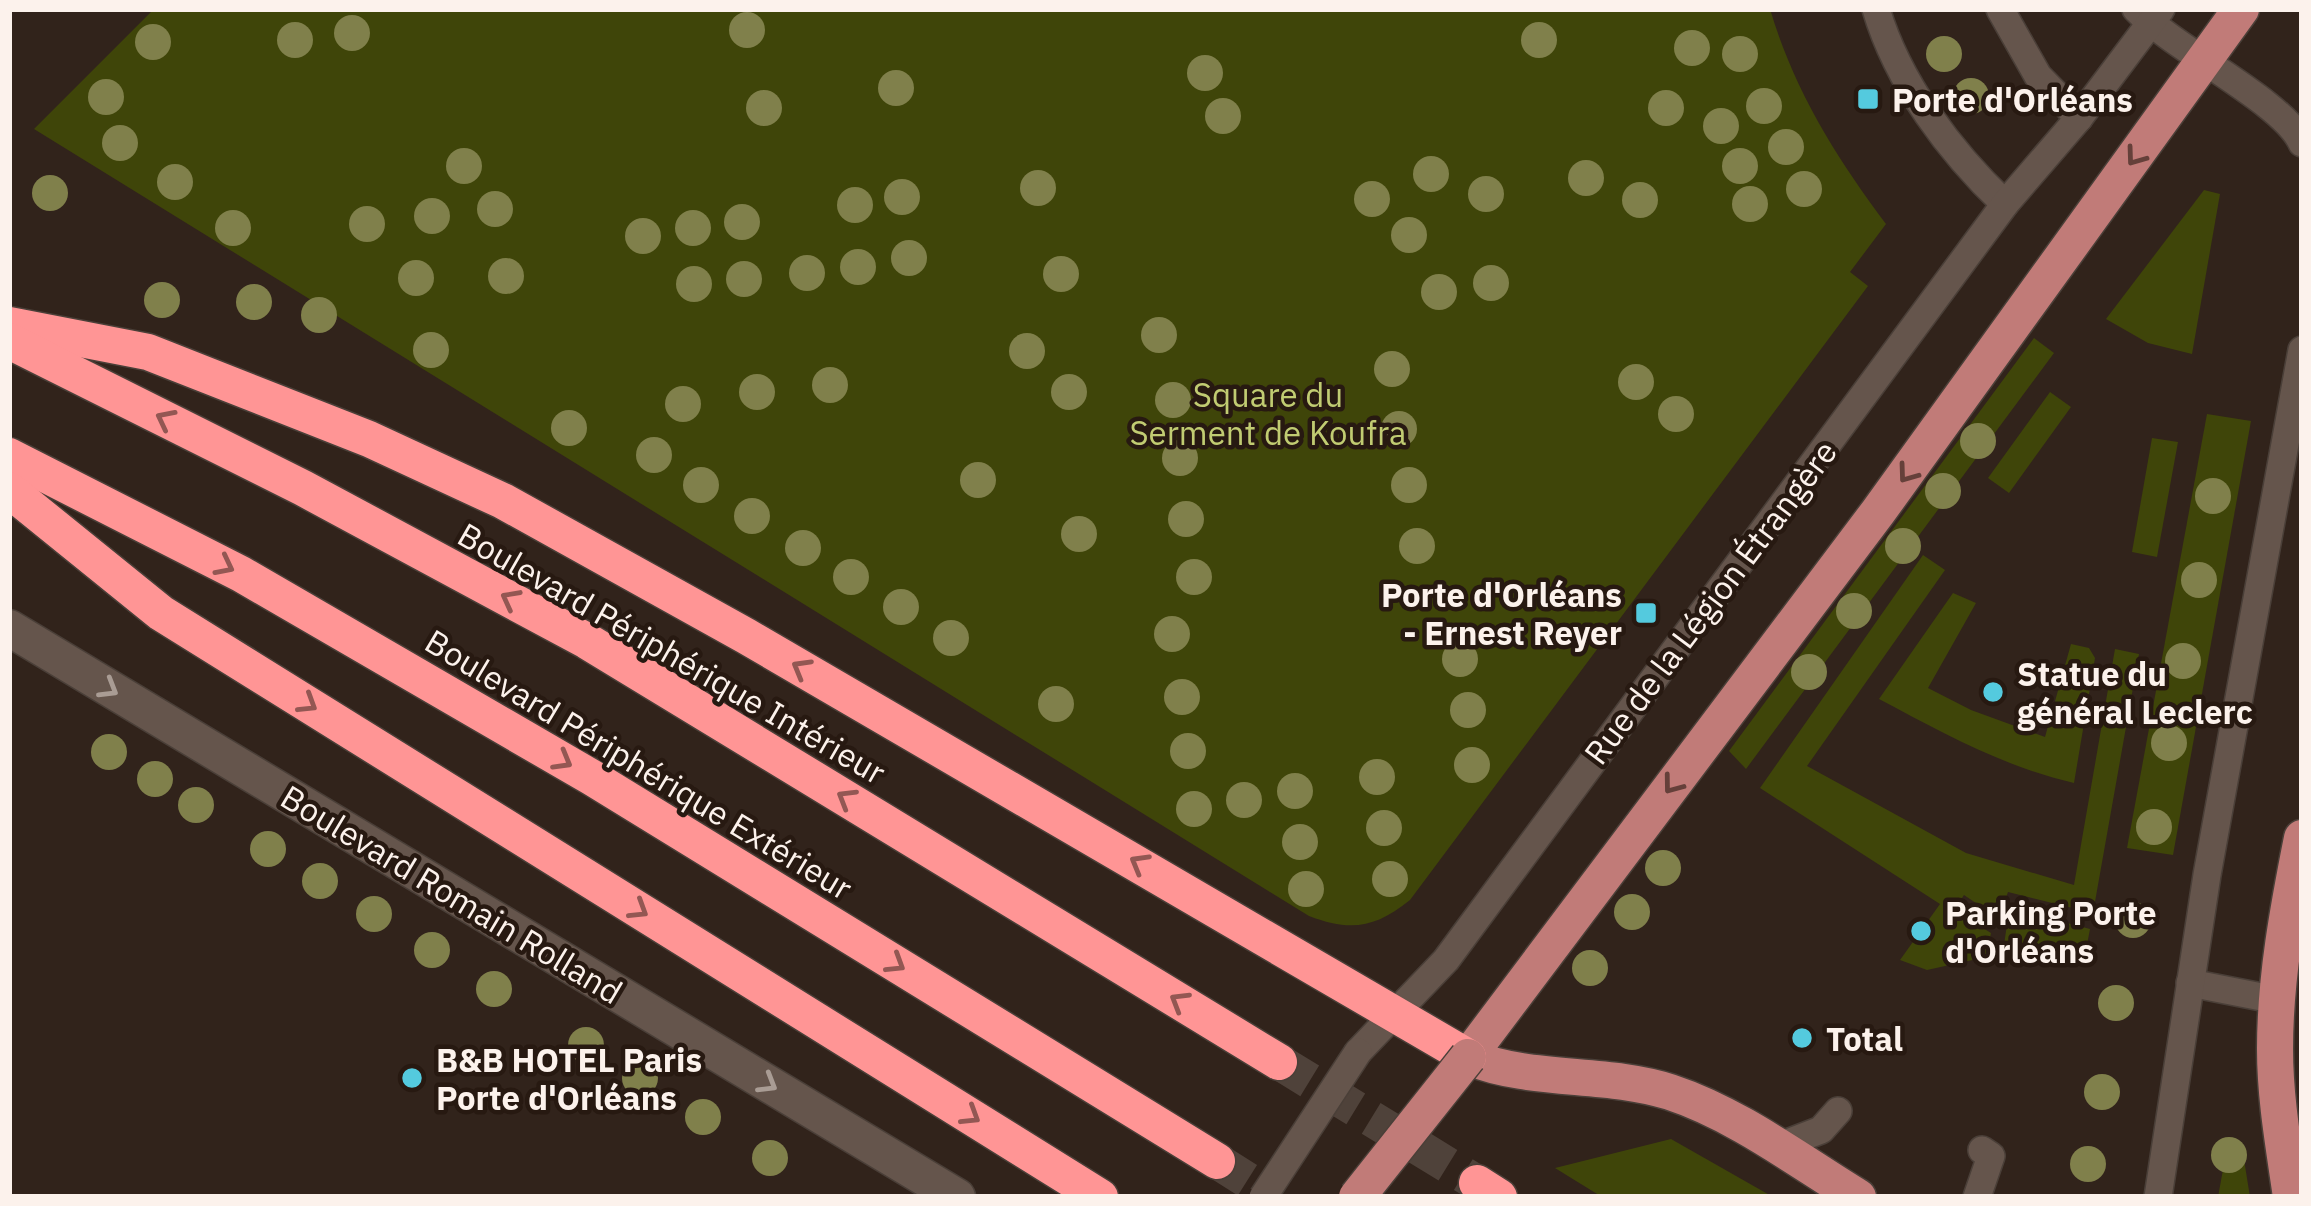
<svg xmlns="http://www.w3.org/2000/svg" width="2311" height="1206" font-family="'IBM Plex Sans',sans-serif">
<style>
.green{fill:#3f4509}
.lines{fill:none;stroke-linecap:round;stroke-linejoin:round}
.highway-tunnel{stroke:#4f423a;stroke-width:36;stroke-dasharray:36 18;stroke-linecap:butt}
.lane-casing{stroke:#4a3f38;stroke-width:30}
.secondary-casing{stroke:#4a3f38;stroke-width:39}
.primary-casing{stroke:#4a3f38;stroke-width:39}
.highway-casing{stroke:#4a3f38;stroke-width:39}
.lane{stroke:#65554c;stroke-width:27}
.secondary{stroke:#65554c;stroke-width:36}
.primary{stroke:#c17b78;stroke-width:36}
.highway{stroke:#ff9595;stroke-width:36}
.lane-bridge-casing{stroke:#4a3f38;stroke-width:30;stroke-linecap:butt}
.primary-bridge-casing{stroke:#4a3f38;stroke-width:39;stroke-linecap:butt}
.lane-bridge{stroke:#65554c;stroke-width:27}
.primary-bridge{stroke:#c17b78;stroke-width:36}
.tree{fill:#80804b}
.oneway{stroke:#65403a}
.oneway2{stroke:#935753}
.oneway3{stroke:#a99c94}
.poi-dot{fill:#54cade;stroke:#271911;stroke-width:4.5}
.labels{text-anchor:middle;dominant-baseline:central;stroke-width:9;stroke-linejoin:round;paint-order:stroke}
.poi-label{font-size:33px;font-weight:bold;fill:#fcf2ec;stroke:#271911;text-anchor:start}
.park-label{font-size:33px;fill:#c1cc72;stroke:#271911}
.street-label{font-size:33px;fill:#fcf2ec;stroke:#271911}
</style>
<rect width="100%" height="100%" fill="#31231b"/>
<g class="green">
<path d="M154,9H1770C1794,90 1836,157 1886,224L1850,272L1868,286L1410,900C1375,928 1351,932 1309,916L34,129Z"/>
<path d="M2204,190L2220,194L2192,354L2148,343L2106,319Z"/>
<path d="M2034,338L2054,353L1746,769L1729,751Z"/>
<path d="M2050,392L2071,407L2009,493L1988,478Z"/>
<path d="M2207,414L2251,421L2173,855L2127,848Z"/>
<path d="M2152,438L2178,442L2157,557L2132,552Z"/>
<path d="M1923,555L1945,570L1807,766L1966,853L2074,885L2115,649L2139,654L2093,913L2008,892L2003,906L2090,929L2086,950L2070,962L2006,955L2003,952L2007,924L1964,895L1954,910L1991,933L1986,957L1927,970L1900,960L1940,904L1760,788Z"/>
<path d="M1953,593L1976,603L1928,688L1971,710L2045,737L2071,644L2089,648L2095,658L2074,783C2004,767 1943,733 1879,699Z"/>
<path d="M1671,1139L1773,1197H1602L1555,1168Z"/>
<path d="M2232,1139L2242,1147L2250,1197H2218L2228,1142Z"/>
</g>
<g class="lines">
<g class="highway-tunnel">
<path d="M1279,1062L1477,1183"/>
<path d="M1217,1161L1274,1197"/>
</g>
<g class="lane-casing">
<g id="lane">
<path d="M1876,9C1898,83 1950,152 2005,204"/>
<path d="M2000,9L2038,76L2079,118"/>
<path d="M2136,9C2175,50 2284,102 2302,143"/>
<path d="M2190,983L2277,1000"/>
<path d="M1358,1052L1446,960L2005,204L2079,118L2161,9"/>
<path d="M1777,1147L1821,1130L1838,1111"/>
<path d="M1977,1197L1991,1156L1982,1150"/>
<path d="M2158,1197L2207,875L2302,350"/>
</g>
</g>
<g class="secondary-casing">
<path id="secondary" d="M9,628L957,1197"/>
</g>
<g class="primary-casing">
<g id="primary">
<path d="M1858,1197C1799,1161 1737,1114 1670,1092C1604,1071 1533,1083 1468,1057L1878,512L2241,9"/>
<path d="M2291,1197C2284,1148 2275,1099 2275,1049C2275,978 2288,908 2302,838"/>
</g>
</g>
<g class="highway-casing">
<g id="highway">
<path d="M9,325L148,352L369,439L503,501L746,636L1468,1057"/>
<path d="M9,341L303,488L587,641L1279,1062"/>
<path d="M9,456L241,574L591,777L1217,1161"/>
<path d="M9,490L161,613L1100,1197"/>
<path d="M1477,1183L1499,1197"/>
</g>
</g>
<use href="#lane" class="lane"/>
<use href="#secondary" class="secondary"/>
<use href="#primary" class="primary"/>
<use href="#highway" class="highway"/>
<g class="lane-bridge-casing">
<path id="lane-bridge" d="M1263,1197L1358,1052"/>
</g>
<g class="primary-bridge-casing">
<path id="primary-bridge" d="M1357,1197L1468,1057"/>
</g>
<use href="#lane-bridge" class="lane-bridge"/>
<use href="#primary-bridge" class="primary-bridge"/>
</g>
<g class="tree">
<circle cx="747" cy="30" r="18"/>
<circle cx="352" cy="33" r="18"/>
<circle cx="295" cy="40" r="18"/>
<circle cx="1539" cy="40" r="18"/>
<circle cx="153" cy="42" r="18"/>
<circle cx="1692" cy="48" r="18"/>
<circle cx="1740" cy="54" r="18"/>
<circle cx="1944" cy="54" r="18"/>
<circle cx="1205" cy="73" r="18"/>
<circle cx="896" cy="88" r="18"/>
<circle cx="1971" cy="96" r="18"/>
<circle cx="106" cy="97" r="18"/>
<circle cx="1764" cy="106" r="18"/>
<circle cx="764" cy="108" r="18"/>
<circle cx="1666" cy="108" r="18"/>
<circle cx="1223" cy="116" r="18"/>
<circle cx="1721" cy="126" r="18"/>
<circle cx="120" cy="143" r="18"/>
<circle cx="1786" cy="147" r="18"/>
<circle cx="464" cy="166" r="18"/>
<circle cx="1740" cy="166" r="18"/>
<circle cx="1431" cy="174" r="18"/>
<circle cx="1586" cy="178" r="18"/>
<circle cx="175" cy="182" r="18"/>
<circle cx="1038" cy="188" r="18"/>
<circle cx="1804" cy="189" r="18"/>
<circle cx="50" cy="193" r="18"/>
<circle cx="1486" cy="194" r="18"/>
<circle cx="902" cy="197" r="18"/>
<circle cx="1372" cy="199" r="18"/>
<circle cx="1640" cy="200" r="18"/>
<circle cx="1750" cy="204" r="18"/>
<circle cx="855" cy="205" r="18"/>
<circle cx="495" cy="209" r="18"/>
<circle cx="432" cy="216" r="18"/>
<circle cx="742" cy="222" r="18"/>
<circle cx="367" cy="224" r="18"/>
<circle cx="233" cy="228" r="18"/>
<circle cx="693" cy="228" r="18"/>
<circle cx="1409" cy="235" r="18"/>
<circle cx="643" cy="236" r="18"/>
<circle cx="909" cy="258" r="18"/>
<circle cx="858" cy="267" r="18"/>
<circle cx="807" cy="273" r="18"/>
<circle cx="1061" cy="274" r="18"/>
<circle cx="506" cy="276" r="18"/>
<circle cx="416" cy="278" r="18"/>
<circle cx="744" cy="279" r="18"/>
<circle cx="1491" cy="283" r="18"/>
<circle cx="694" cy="284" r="18"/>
<circle cx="1439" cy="292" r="18"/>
<circle cx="162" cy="300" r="18"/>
<circle cx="254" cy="302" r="18"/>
<circle cx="319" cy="315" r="18"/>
<circle cx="1159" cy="335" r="18"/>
<circle cx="431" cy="350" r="18"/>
<circle cx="1027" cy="351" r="18"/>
<circle cx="1392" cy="369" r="18"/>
<circle cx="1636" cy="382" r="18"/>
<circle cx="830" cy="385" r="18"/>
<circle cx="757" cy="392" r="18"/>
<circle cx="1069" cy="392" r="18"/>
<circle cx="1173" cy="400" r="18"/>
<circle cx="683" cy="404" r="18"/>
<circle cx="1676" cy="414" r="18"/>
<circle cx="569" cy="428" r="18"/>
<circle cx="1399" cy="429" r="18"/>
<circle cx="1978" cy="441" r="18"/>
<circle cx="654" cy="455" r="18"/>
<circle cx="1180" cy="458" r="18"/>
<circle cx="978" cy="480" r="18"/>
<circle cx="701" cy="485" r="18"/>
<circle cx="1409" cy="485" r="18"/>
<circle cx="1943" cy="491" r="18"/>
<circle cx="2213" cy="496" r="18"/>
<circle cx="752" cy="516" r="18"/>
<circle cx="1186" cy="519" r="18"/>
<circle cx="1079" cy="534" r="18"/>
<circle cx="1417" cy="546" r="18"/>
<circle cx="1903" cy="546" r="18"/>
<circle cx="803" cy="548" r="18"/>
<circle cx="851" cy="577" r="18"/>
<circle cx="1194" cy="577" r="18"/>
<circle cx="2199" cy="580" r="18"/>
<circle cx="901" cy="607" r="18"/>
<circle cx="1854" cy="611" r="18"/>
<circle cx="1172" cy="634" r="18"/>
<circle cx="951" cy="638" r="18"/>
<circle cx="1460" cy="659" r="18"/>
<circle cx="2183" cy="661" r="18"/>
<circle cx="1809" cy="672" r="18"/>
<circle cx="1182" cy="697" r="18"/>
<circle cx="1056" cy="704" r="18"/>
<circle cx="1468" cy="710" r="18"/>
<circle cx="2169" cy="743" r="18"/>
<circle cx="1188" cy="751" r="18"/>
<circle cx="109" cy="752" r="18"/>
<circle cx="1472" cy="765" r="18"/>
<circle cx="1377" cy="777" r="18"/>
<circle cx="155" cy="779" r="18"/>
<circle cx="1295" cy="791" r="18"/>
<circle cx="1244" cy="800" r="18"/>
<circle cx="196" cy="805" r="18"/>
<circle cx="1194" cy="809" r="18"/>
<circle cx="2154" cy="827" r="18"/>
<circle cx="1384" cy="828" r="18"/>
<circle cx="1300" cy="842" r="18"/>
<circle cx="268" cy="849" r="18"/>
<circle cx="1663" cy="868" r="18"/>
<circle cx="1390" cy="879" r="18"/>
<circle cx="320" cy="881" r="18"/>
<circle cx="1306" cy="889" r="18"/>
<circle cx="1632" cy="912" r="18"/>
<circle cx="374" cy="914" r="18"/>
<circle cx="2133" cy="920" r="18"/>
<circle cx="432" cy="950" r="18"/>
<circle cx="1590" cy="968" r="18"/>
<circle cx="494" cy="989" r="18"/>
<circle cx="2116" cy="1003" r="18"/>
<circle cx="586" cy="1045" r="18"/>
<circle cx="640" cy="1078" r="18"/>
<circle cx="2102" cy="1092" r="18"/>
<circle cx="703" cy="1117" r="18"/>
<circle cx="2229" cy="1155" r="18"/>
<circle cx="770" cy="1158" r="18"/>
<circle cx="2088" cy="1164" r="18"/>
</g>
<defs><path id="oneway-chevron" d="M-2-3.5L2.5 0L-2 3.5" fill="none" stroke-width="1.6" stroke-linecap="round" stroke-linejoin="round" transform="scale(3)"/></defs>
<g class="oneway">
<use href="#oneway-chevron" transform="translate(2135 157) rotate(126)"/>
<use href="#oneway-chevron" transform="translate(1907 474) rotate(126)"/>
<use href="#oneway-chevron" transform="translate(1672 785) rotate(127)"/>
</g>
<g class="oneway2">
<use href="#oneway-chevron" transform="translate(165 419) rotate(-153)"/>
<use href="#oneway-chevron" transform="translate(225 566) rotate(27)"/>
<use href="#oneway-chevron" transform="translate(510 599) rotate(-152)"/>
<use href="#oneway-chevron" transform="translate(801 668) rotate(-150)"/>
<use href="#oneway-chevron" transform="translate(308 704) rotate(32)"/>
<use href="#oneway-chevron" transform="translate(563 761) rotate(30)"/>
<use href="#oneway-chevron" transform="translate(846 798) rotate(-149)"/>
<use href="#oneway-chevron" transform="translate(1139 863) rotate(-150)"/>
<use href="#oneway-chevron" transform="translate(639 910) rotate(32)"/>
<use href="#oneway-chevron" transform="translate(896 964) rotate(32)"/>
<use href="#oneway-chevron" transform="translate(1179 1001) rotate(-149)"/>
<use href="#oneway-chevron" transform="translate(971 1116) rotate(32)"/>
</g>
<g class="oneway3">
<use href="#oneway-chevron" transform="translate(109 689) rotate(31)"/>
<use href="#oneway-chevron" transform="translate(768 1084) rotate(31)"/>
</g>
<g class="poi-dot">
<rect x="1856" y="87" width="24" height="24" rx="6"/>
<rect x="1634" y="601" width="24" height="24" rx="6"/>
<circle cx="1993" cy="692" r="12"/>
<circle cx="1921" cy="931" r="12"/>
<circle cx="1802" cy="1038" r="12"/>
<circle cx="412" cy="1078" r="12"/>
</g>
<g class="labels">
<g class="poi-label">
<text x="1892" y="99">Porte d'Orléans</text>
<text x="1622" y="594" text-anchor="end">Porte d'Orléans<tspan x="1622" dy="38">- Ernest Reyer</tspan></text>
<text x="2017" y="673">Statue du<tspan x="2017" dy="38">général Leclerc</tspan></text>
<text x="1945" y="912">Parking Porte<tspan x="1945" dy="38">d'Orléans</tspan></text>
<text x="1826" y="1038">Total</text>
<text x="436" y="1059">B&amp;B HOTEL Paris<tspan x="436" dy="38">Porte d'Orléans</tspan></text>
</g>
<g class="park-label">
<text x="1268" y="394">Square du<tspan x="1268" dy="38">Serment de Koufra</tspan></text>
</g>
<g class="street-label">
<text transform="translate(1710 602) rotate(-53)">Rue de la Légion Étrangère</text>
<text transform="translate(672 653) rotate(30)">Boulevard Périphérique Intérieur</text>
<text transform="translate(639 764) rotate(31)">Boulevard Périphérique Extérieur</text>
<text transform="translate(452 894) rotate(31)">Boulevard Romain Rolland</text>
</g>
</g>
<rect width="2311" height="1206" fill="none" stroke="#fcf2ec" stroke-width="24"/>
</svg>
